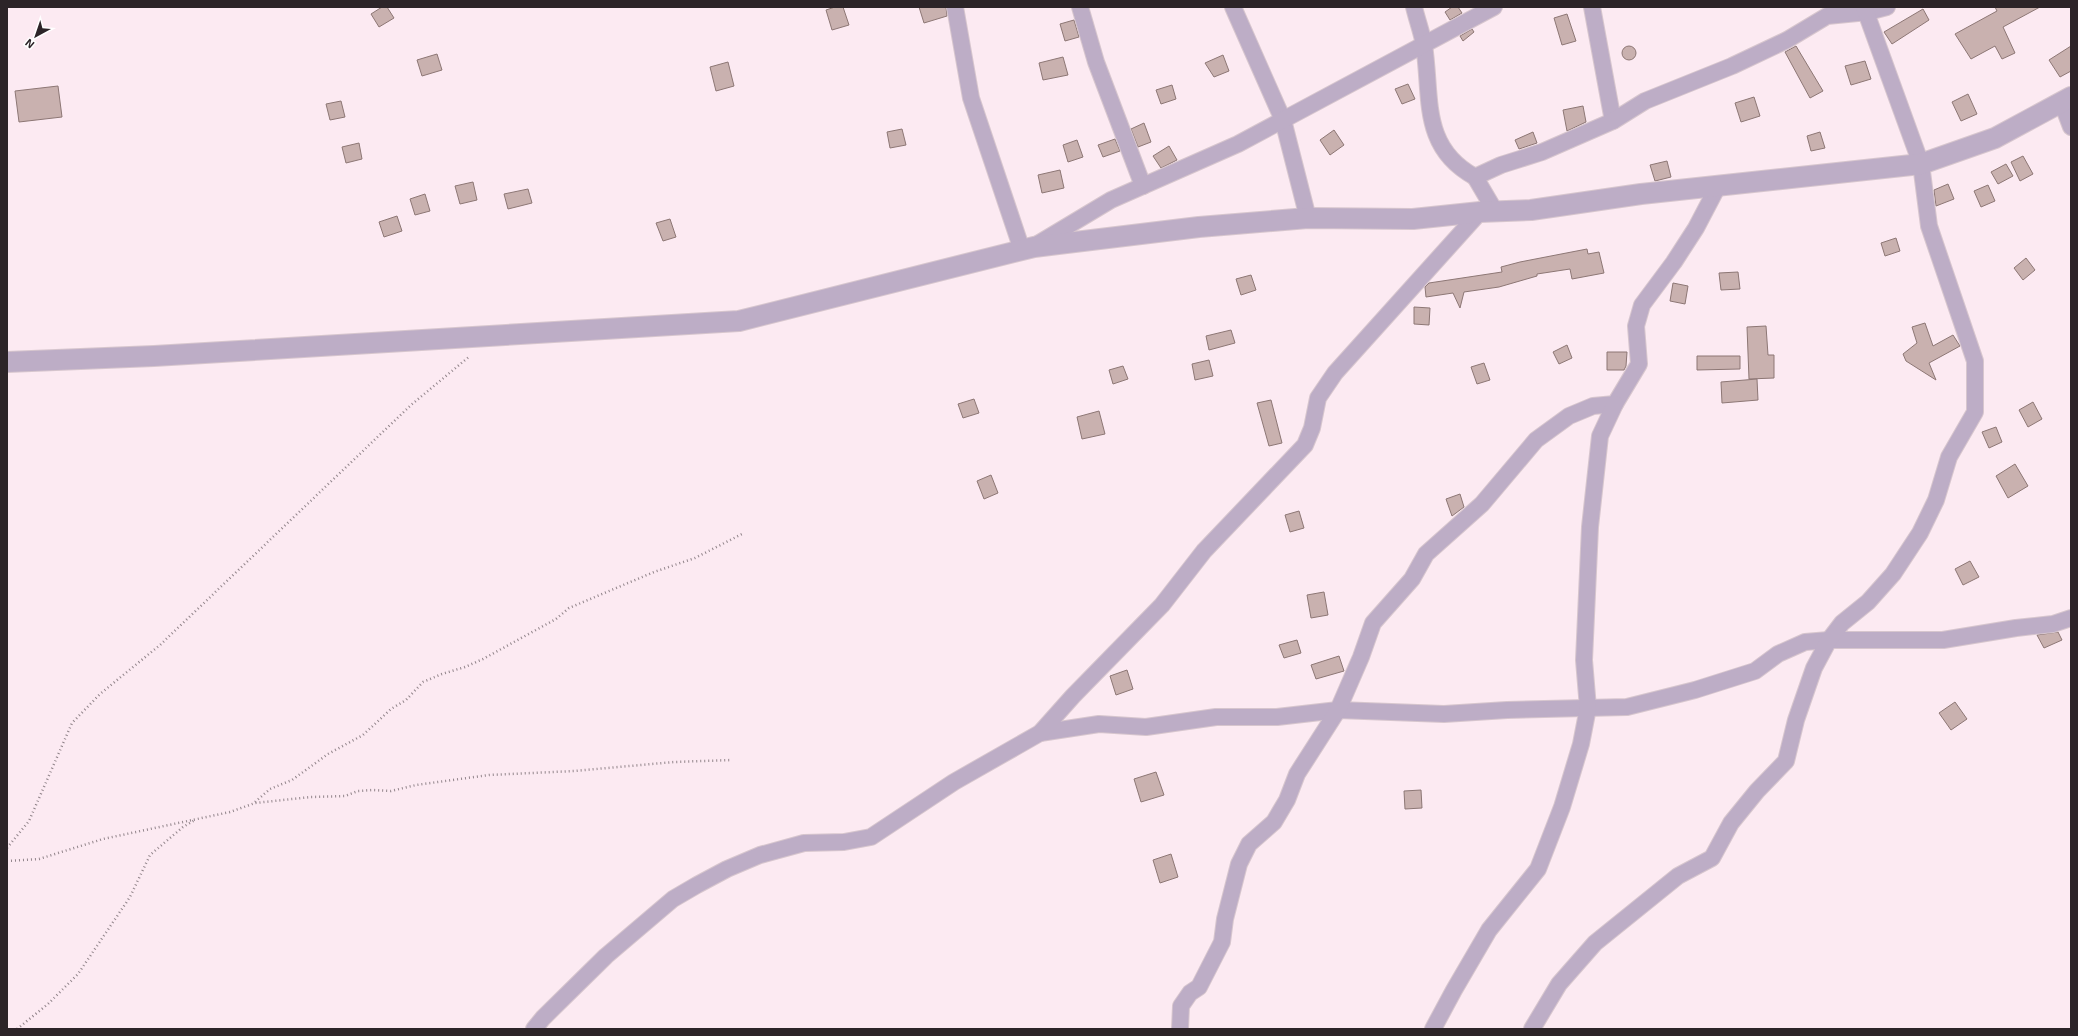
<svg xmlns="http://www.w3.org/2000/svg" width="2078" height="1036" font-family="'Exo 2',sans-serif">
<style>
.building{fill:#c9b1af;stroke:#8d7775}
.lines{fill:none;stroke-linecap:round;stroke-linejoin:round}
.minor-casing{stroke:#d7c6ce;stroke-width:18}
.tertiary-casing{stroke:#d7c6ce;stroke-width:22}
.path{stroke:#92858b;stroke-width:2.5;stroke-dasharray:1 3;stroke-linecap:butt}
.minor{stroke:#bdadc6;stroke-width:16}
.tertiary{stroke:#bdadc6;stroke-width:20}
</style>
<rect width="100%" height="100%" fill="#fceaf2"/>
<g class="building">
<path d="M382,7H387L394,18L379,27L371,14Z"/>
<path d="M835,7H843L849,25L832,30L826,10Z"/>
<path d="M919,7H946L947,16L924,23Z"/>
<path d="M1452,7H1458L1462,13L1450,20L1445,12Z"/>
<path d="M1995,7H2040L2003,27L2015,53L2002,59L1995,46L1971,59L1955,34L1997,11Z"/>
<path d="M1923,9L1929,20L1892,44L1884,32Z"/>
<path d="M1567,14L1576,41L1562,45L1554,18Z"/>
<path d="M1074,20L1079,37L1065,41L1060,24Z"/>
<path d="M1472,29L1474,32L1463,41L1460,36Z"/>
<circle cx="1629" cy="53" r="7"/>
<path d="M1796,46L1823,91L1810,98L1785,52Z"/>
<path d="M2071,46V71L2060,77L2049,60Z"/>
<path d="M437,54L442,70L422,76L417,60Z"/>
<path d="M1223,55L1229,71L1214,77L1205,63Z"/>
<path d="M1063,57L1068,75L1043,80L1039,63Z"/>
<path d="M1865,61L1871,79L1851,85L1845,66Z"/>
<path d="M728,62L734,86L716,91L710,67Z"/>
<path d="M1408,84L1415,99L1402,104L1395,89Z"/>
<path d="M1172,85L1176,99L1161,104L1156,90Z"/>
<path d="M58,86L62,117L19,122L15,91Z"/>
<path d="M1968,94L1977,114L1961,121L1952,102Z"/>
<path d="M1754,97L1760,116L1741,122L1735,103Z"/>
<path d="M341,101L345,117L330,120L326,104Z"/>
<path d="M1583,106L1586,122L1567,131L1563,110Z"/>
<path d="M1144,123L1151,142L1138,147L1131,129Z"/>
<path d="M902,129L906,145L890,148L887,132Z"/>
<path d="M1334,130L1344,145L1330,155L1320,140Z"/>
<path d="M1533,132L1537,143L1519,149L1515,140Z"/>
<path d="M1820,132L1825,148L1811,151L1807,136Z"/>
<path d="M1115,139L1120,151L1103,157L1098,145Z"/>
<path d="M1077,140L1083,157L1068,162L1063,145Z"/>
<path d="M359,143L362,159L346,163L342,147Z"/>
<path d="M1169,146L1177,160L1161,168L1153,156Z"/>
<path d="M2023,156L2033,174L2020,181L2011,162Z"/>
<path d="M1667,161L1671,177L1655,181L1650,165Z"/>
<path d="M2006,164L2013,176L1998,184L1991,172Z"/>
<path d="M1060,170L1064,188L1042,193L1038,175Z"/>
<path d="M473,182L477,200L460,204L455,186Z"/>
<path d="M1948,184L1954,199L1936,206L1934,190Z"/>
<path d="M1988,185L1995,201L1981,207L1974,191Z"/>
<path d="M528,189L532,203L508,209L504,194Z"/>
<path d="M425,194L430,211L415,215L410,199Z"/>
<path d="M397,216L402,231L384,237L379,222Z"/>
<path d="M670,219L676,237L663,241L656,223Z"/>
<path d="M1896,238L1900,251L1885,256L1881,243Z"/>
<path d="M1587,249L1588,254L1599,252L1604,273L1572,279L1570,269L1537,274V276L1499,287L1464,292L1460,308L1453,293L1426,297L1425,287L1429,283L1502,272L1501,267L1520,262Z"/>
<path d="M2026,258L2035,270L2023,280L2014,268Z"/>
<path d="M1738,272L1740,289L1721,290L1719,273Z"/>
<path d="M1251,275L1256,290L1241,295L1236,279Z"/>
<path d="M1673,283L1688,286L1685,304L1670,301Z"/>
<path d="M1414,307L1430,308L1429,325L1414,324Z"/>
<path d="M1925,323L1933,346L1953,335L1960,346L1929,363L1936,380L1906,361L1903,354L1917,343L1912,327Z"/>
<path d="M1766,326L1768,355H1774V378L1749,379L1747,327Z"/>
<path d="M1231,330L1235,343L1209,350L1206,336Z"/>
<path d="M1567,345L1572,358L1559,364L1553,352Z"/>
<path d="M1607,352H1627L1626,366L1624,370H1607Z"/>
<path d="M1697,356H1740V369L1697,370Z"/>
<path d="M1209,360L1213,376L1195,380L1192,364Z"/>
<path d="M1484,363L1490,380L1477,384L1471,367Z"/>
<path d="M1123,366L1128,379L1113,384L1109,370Z"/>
<path d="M1757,379L1758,400L1722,403L1721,382Z"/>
<path d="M974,399L979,413L963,418L958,404Z"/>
<path d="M1271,400L1282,443L1269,446L1257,403Z"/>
<path d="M2033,402L2042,419L2028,427L2019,410Z"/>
<path d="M1099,411L1105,434L1082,439L1077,417Z"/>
<path d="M1996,427L2002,442L1989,448L1982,432Z"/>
<path d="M2015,464L2028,486L2008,498L1996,476Z"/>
<path d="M991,475L998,493L984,499L977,481Z"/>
<path d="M1460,494L1464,507L1452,516L1446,499Z"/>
<path d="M1299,511L1304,528L1290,532L1285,515Z"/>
<path d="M1970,561L1979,577L1963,585L1955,569Z"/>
<path d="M1324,592L1328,615L1311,618L1307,595Z"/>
<path d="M2058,632L2062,640L2044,648L2037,635Z"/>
<path d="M1297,640L1301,653L1284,658L1279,645Z"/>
<path d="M1339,656L1344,671L1316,679L1311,665Z"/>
<path d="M1127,670L1133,689L1116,695L1110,676Z"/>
<path d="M1955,702L1967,719L1951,730L1939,713Z"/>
<path d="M1156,772L1164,795L1141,802L1134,779Z"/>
<path d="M1421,790L1422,808L1405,809L1404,791Z"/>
<path d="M1171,854L1178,877L1160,883L1153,860Z"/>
</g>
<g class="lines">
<g class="minor-casing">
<g id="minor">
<path d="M955,7L971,98L1022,250"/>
<path d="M1080,7L1096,62L1143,186"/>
<path d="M1233,7L1283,120L1308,218"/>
<path d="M1414,7C1417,20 1422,33 1424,45C1432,97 1420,147 1475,177"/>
<path d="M1592,7L1613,121"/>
<path d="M2062,103L2071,127"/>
<path d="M1495,211L1475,177L1501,165L1542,152L1613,121L1645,101L1732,66L1787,40L1827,16L1868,12L1887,7"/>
<path d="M1036,245L1111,200L1238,144L1494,7"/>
<path d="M1040,733L1099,724L1146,727L1216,717H1277L1338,710L1444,714L1507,710L1627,707L1695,690L1755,671L1778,654L1805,642L1829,640H1943L2016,628L2053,624L2071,618"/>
<path d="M534,1029L543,1018L606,956L673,899L697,885L727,869L760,855L804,843L844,842L871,837L954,782L1040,733L1073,696L1162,605L1204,551L1305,445L1312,428L1318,398L1335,373L1480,212"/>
<path d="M1180,1029L1181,1006L1190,993L1199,987L1222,942L1225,919L1239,864L1249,844L1274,822L1287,800L1297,774L1338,710L1361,657L1373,623L1412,579L1426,554L1482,504L1536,440L1569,416L1593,406L1615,404L1639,364L1636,326L1642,305L1674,262L1696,228L1718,186"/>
<path d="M1433,1029L1454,990L1489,930L1538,869L1562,807L1581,744L1588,708L1584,660L1590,527L1600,436L1615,404"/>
<path d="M1532,1029L1559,984L1595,943L1678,876L1712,858L1731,823L1757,791L1786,761L1796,720L1814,668L1829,640L1842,623L1868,602L1893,574L1920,533L1936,500L1949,457L1975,412V361L1929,226L1921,164L1864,7"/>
</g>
</g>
<g class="tertiary-casing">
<path id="tertiary" d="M7,362L154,356L739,321L1034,247L1199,227L1308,218L1413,219L1480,212L1531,210L1641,194L1921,164L1995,138L2071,97"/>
</g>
<g class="path">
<path d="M255,802L270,789L292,780L328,754L363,735L391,709L406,700L423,682L442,674L465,667L483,659L556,619L569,608L654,572L695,558L742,534"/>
<path d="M7,848L29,821L72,723L100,694L160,645L411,405L470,356"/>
<path d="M7,861L39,859L103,839L230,812L255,803L311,797L345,796L358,791L372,790L391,791L416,785L489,775L574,771L674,762L732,760"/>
<path d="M17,1029L48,1004L78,974L130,897L150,855L183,827L195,820"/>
</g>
<use href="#minor" class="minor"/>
<use href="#tertiary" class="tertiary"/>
</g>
<rect width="2078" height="1036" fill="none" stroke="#2c2428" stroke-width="16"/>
<g transform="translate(36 36) rotate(220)" stroke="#ffffff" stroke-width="3" paint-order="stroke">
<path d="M0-3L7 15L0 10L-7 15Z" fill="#2c2428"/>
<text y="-6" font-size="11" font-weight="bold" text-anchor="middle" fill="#2c2428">N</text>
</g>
</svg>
